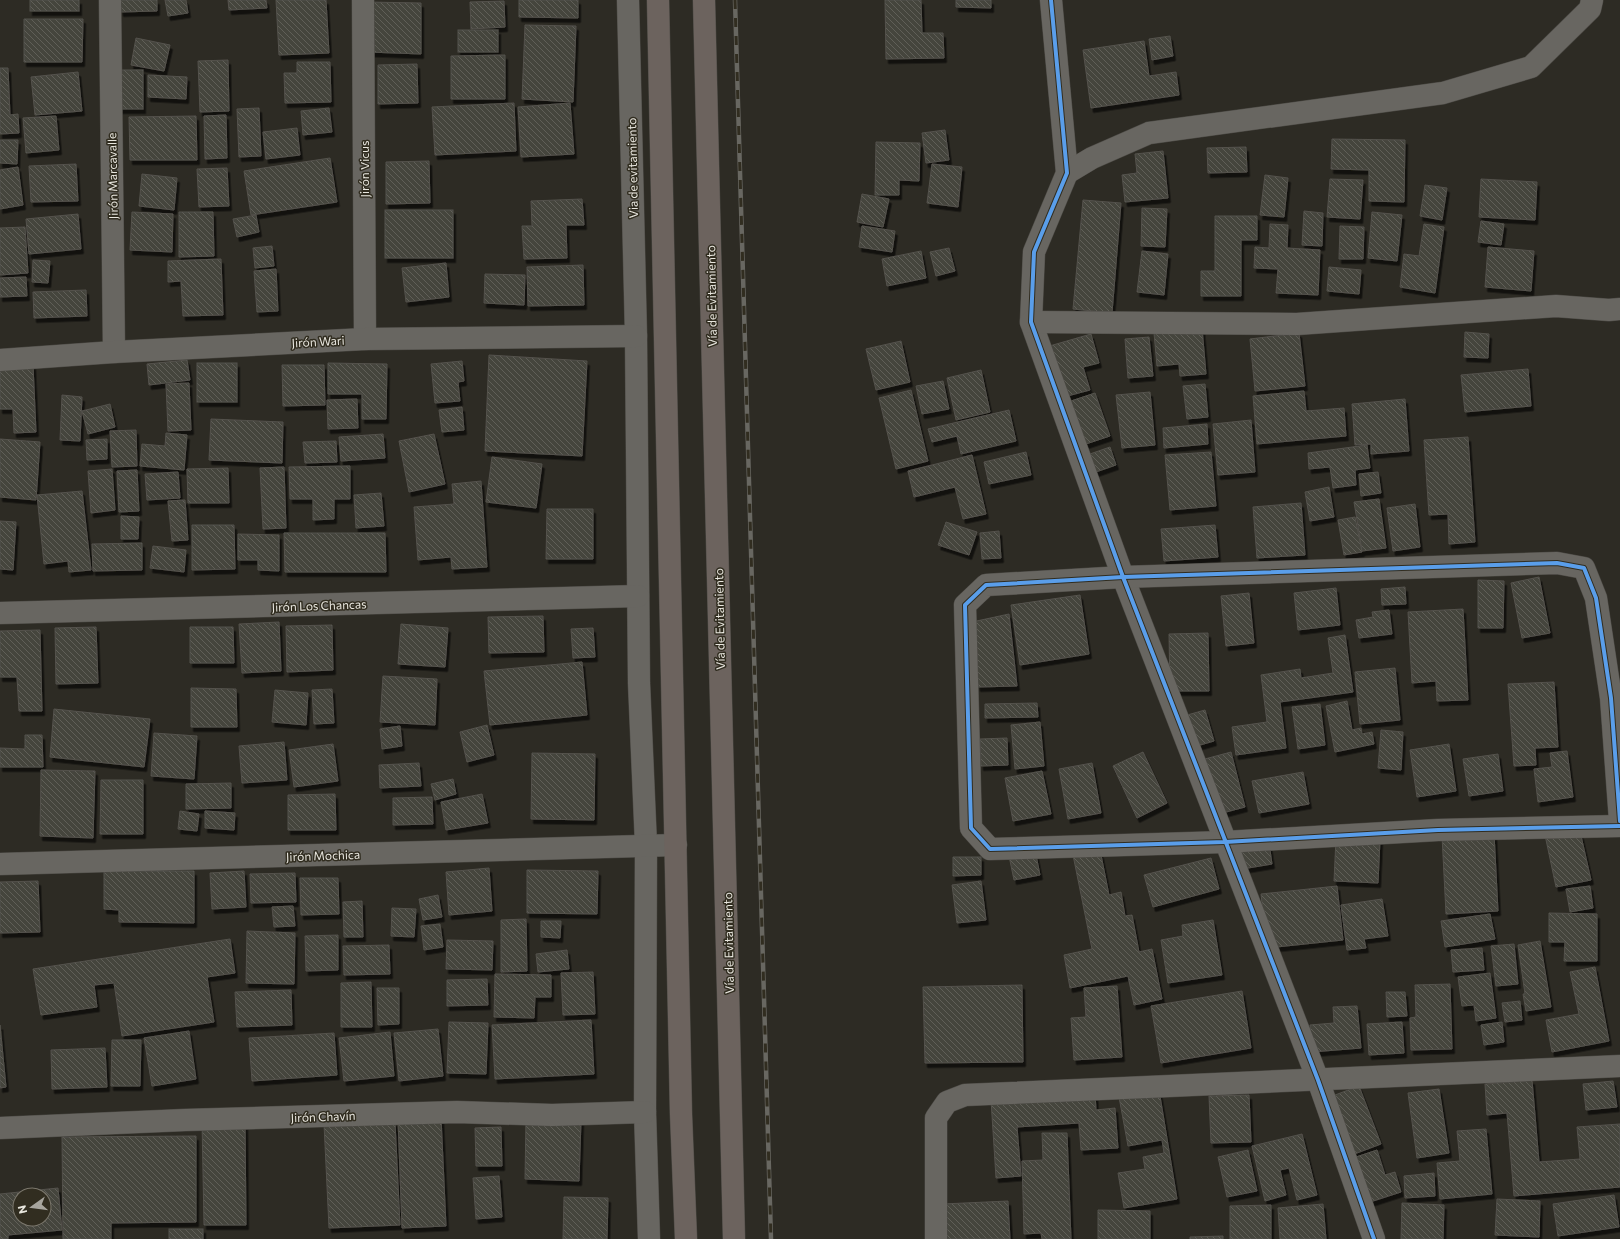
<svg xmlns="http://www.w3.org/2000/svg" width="1620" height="1239" font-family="Commissioner,sans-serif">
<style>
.building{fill:url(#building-back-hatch);stroke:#54524c;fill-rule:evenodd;filter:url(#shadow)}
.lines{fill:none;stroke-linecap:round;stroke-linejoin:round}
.minor-casing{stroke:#4b4944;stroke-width:23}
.trunk-casing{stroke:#4b4944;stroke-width:23}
.minor{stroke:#686661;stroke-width:22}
.trunk{stroke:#6c635e;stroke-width:22}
.rail-casing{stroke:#686761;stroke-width:4.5}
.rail{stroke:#312d20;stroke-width:3;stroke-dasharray:9;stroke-linecap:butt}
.cycleway-casing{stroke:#312d20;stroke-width:6}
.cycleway{stroke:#5a9eea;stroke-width:4}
.labels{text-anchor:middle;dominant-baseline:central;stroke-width:3;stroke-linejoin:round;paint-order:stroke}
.street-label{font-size:12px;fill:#e9e7df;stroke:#312d20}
</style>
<defs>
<pattern id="building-back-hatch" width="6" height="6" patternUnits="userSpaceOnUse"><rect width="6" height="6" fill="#45443e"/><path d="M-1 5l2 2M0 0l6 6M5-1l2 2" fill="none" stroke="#605f59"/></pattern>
<filter id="shadow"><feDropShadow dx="2.5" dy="4.5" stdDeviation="0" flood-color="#0009"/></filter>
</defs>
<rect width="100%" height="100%" fill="#2d2b24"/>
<g class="building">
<rect x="30" y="0" width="49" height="11"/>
<path d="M120,0H157V11L121,12Z"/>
<path d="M165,0H186L188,13L168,16Z"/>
<path d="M228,0H266L267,8L229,10Z"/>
<path d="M276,0H326L329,53L279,55Z"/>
<path d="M519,0H578V18L519,17Z"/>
<path d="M885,0H921L922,33H943L944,58L886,59Z"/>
<path d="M956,0H991V8L956,7Z"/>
<path d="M504,1L505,27L471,29L470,2Z"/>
<path d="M367,2L421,3V54L367,52Z"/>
<path d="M24,19H83L82,62H24Z"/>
<path d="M525,25L576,26L573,102L522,99Z"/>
<rect x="458" y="30" width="40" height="22"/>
<path d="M1170,36L1173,56L1152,60L1149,39Z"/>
<path d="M136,38L170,45L164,71L131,65Z"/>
<path d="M1144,41L1149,76L1176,72L1179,95L1091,108L1083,50Z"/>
<path d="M505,55V99H451V56Z"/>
<path d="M228,60L229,111L200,112L198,61Z"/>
<path d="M297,62H330L331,102L285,103L284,73H297Z"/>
<path d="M417,64L418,103L378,104V65Z"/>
<path d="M0,68H8L10,115L18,114L19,133L0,134Z"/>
<rect x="119" y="70" width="24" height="39"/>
<path d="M78,72L82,111L35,115L31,77Z"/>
<path d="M148,75L187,77L186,99L148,97Z"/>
<path d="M514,103L516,151L435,155L432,107Z"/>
<path d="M570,103L574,154L521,157L518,107Z"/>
<path d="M259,108L261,156L239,157L237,109Z"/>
<path d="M329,108L332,132L303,135L301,111Z"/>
<path d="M226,115L227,158L205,159L204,116Z"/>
<path d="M56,116L59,150L26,153L23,118Z"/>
<path d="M196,116L197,160H130L129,117Z"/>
<path d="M297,128L300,155L266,159L263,132Z"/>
<path d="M945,130L949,160L926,163L922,133Z"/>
<path d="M1332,139L1405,140L1404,202L1369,201V170L1331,169Z"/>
<path d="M0,140H18L17,164L0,163Z"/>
<path d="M876,142L920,143L919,181L899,180V195H875Z"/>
<path d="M1246,147L1247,172L1208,173L1207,148Z"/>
<path d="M1163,151L1168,198L1125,202L1122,175L1137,173L1135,154Z"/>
<path d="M330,158L337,202L251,215L244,171Z"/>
<path d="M429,161L430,203L386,204V162Z"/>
<path d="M76,164L78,201L31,202L29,166Z"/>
<path d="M932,164L962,167L958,207L927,203Z"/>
<path d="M18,167L23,205L0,209V170Z"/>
<path d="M227,168L229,206L199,207L197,169Z"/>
<path d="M142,174L177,178L174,210L139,206Z"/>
<path d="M1265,175L1288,178L1284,217L1260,215Z"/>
<path d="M1330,179L1363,180L1360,219L1327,217Z"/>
<path d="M1481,179L1537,182L1535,220L1479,217Z"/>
<path d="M1425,185L1447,188L1442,220L1420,216Z"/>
<path d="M862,194L889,199L883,227L857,222Z"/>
<path d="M582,199L584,225H566L567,258L524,259L522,226H532L531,201Z"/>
<path d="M1083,200L1121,203L1112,313L1073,309Z"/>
<path d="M1142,208L1167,209L1165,247L1141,246Z"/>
<rect x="385" y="210" width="68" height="48"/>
<path d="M1304,211L1323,213L1322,246L1302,245Z"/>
<path d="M132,212L173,214L172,252L130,250Z"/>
<path d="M179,212H213L214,256L179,257Z"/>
<path d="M1372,212L1402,215L1397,261L1368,258Z"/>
<path d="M78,214L81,249L29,254L26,219Z"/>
<path d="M256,215L259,232L237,237L233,219Z"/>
<path d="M1215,216H1257V240H1241V296H1201V271H1215Z"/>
<path d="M1481,221L1504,224L1501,245L1478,242Z"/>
<path d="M1270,224L1288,225L1287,248L1320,250L1318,295L1276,293L1278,269L1254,268L1255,247L1269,248Z"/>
<path d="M1424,224L1444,227L1435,293L1400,287L1404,254L1419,256Z"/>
<path d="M862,226L895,231L892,252L859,247Z"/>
<path d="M1340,226L1364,227L1363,259H1339Z"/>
<path d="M25,227L28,273L0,275V228Z"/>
<path d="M272,246L274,266L255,268L253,248Z"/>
<path d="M1488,247L1534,251L1531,291L1485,287Z"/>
<path d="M949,248L955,271L936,276L930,252Z"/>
<path d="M921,251L926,278L887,286L882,259Z"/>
<path d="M1142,251L1168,254L1164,295L1137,292Z"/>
<path d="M221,259L223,315L183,316L181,281L168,282V261Z"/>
<path d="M33,260L50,261L48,283L32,282Z"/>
<path d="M446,263L449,297L406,302L402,268Z"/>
<path d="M583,265L584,305L528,306L527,267Z"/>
<path d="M1329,267L1361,270L1359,294L1327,291Z"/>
<path d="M276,269L278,311L257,312L254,271Z"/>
<path d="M485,274L525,275L524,305L484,303Z"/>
<path d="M26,277L27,296L0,297V278Z"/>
<path d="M86,290L87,316L34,318L33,292Z"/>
<path d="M1202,328L1206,374L1180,376L1179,364L1157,366L1154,333Z"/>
<path d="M1465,332L1489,334L1488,358L1464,357Z"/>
<path d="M1299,333L1305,386L1255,391L1250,339Z"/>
<path d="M1091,334L1099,363L1083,367L1090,390L1060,398L1046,347Z"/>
<path d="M1149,337L1153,376L1128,378L1125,339Z"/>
<path d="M901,341L910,382L876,390L866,349Z"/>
<path d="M489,355L587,361L582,456L485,451Z"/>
<path d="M187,360L190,380L149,385L147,364Z"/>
<path d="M462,361L464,381L458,382L460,401L435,403L431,364Z"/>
<rect x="197" y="363" width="40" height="39"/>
<path d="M328,363L387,364L386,419H362V394H328Z"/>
<path d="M33,365L36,432L14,433L13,409H0V366Z"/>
<path d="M282,365H324L325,405L283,406Z"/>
<path d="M1528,369L1531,406L1465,412L1461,375Z"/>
<path d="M981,370L990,412L956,420L947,378Z"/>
<path d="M943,381L949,409L922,414L916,386Z"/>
<path d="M189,383L191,430L168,431L166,384Z"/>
<path d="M1205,384L1208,417L1187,419L1183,386Z"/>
<path d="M911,390L928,461L896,469L879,398Z"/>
<path d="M1304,391L1306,411L1344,408L1346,436L1257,444L1253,396Z"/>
<path d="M1150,392L1155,445L1122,448L1116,395Z"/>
<path d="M1095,393L1110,436L1077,447L1062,404Z"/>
<path d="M62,395L82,397L80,441L60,440Z"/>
<path d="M357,399L358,428L328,429L327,400Z"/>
<path d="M1405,399L1409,451L1371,454V444L1355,445L1352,404Z"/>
<path d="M110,404L115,427L88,434L82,411Z"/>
<path d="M462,407L464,430L442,432L439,410Z"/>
<path d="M1009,410L1016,441L961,454L957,436L932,442L928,429Z"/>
<path d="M211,419L283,422L282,463L209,460Z"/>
<path d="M1251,420L1255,472L1218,475L1213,424Z"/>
<path d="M1207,424L1208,444L1164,448L1163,428Z"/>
<path d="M136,430L137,466L112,467L110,431Z"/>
<path d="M166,433L187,435L184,470L140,466L142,444L165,446Z"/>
<path d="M383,434L385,458L341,461L339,437Z"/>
<path d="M434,434L445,484L409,492L399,441Z"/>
<path d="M1468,437L1475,542L1449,544L1448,514L1429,515L1424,440Z"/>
<path d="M0,439L40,442L36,500L0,497Z"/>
<path d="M107,439V459L87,460L86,440Z"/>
<path d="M336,441L337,462L305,463L303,442Z"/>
<path d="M1367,445L1370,468L1355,470L1356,485L1333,488L1330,467L1309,469L1308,453Z"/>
<path d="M1110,447L1116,465L1093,473L1087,455Z"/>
<path d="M1026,452L1031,475L989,484L984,462Z"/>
<path d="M1211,452L1216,506L1170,510L1165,455Z"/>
<path d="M972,455L986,514L963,519L955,487L914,497L908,471Z"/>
<path d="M492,457L542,464L536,508L486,502Z"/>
<path d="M350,466V499H334V519L313,520V499H290L289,467Z"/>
<path d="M284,467L286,528L263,529L260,468Z"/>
<path d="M228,468L229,503H188L187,469Z"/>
<path d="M112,469L115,510L91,513L88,471Z"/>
<path d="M137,470L139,511L119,512L117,471Z"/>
<path d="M178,472L180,498L147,500L145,474Z"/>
<path d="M1378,472L1381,493L1361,496L1359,474Z"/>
<path d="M481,481L487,567L452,569L451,557L418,560L414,507L454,504L452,484Z"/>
<path d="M1329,487L1334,517L1310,521L1305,492Z"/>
<path d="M82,491L91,570L69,572L68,561L44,564L37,495Z"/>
<path d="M381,493L384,526L356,528L354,495Z"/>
<path d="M1379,499L1386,548L1362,551L1354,502Z"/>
<path d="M185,500L188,540L172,541L168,501Z"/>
<path d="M1301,503L1305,555L1257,558L1253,507Z"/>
<path d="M1415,504L1420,547L1393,551L1387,508Z"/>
<path d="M547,509H593V559H546Z"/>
<path d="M121,516L139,517L138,539H121Z"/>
<path d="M1355,517L1362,552L1344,555L1338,520Z"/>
<path d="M0,521L16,522L13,570L0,569Z"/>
<path d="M946,522L977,532L969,555L938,545Z"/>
<path d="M192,525H234L235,569L192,570Z"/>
<path d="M1215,525L1218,557L1164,561L1161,529Z"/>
<path d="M999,531L1001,558L982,559L980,533Z"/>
<path d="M284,533H385L386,572H285Z"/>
<path d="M238,534L279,535V571L258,570V560H238Z"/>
<path d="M142,543V570L93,571L92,544Z"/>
<path d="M153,546L186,550L184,572L150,568Z"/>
<path d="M1539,577L1550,633L1522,638L1511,583Z"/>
<path d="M1478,580L1504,581L1503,628H1478Z"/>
<path d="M1405,587L1406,604L1382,605L1381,589Z"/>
<path d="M1336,588L1340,625L1298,630L1294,593Z"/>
<path d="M1249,593L1254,643L1226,646L1221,596Z"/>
<path d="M1080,595L1089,654L1020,665L1011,605Z"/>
<path d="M1463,609L1468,700L1437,701L1436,681L1412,683L1408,612Z"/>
<path d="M1389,610L1392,634L1359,638L1356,620L1373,617L1372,612Z"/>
<path d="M1009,614L1017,686L978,687L972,622Z"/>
<path d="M543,616L544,652L489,653L488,617Z"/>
<path d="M279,622L281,671L242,673L239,624Z"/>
<path d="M401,624L448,628L445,667L398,664Z"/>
<path d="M332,625L333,670L287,672L286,626Z"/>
<path d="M96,627L98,683L56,684L55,628Z"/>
<path d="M190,627H233L234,663H190Z"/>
<path d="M593,628L595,657L573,658L571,629Z"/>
<path d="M40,630L42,711H19L17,677H0V631Z"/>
<path d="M1208,633L1209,691H1170L1169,634Z"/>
<path d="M1345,635L1353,692L1280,702L1286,748L1236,755L1232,727L1267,722L1261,675L1300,669L1301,678L1333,673L1328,638Z"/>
<path d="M582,662L587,715L490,725L484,671Z"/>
<path d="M1395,668L1400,720L1360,724L1355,672Z"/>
<path d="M383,676L437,679L435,725L380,722Z"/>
<path d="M1554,682L1558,747L1535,748L1536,765L1514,766L1508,684Z"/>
<path d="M191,688L236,689L237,727H191Z"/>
<path d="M332,689L334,723L314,724L312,690Z"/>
<path d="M275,690L308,693L306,725L272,722Z"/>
<path d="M1347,701L1352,730L1361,728L1362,734L1372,732L1374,744L1335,752L1326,706Z"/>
<path d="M1037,703L1038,717L985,718V704Z"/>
<path d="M1320,704L1325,745L1298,749L1292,707Z"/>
<path d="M54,709L150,719L144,767L50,757Z"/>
<path d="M1205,710L1214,741L1190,748L1180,717Z"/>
<path d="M1040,722L1044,766L1015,769L1011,725Z"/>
<path d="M487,725L494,755L467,762L460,732Z"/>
<path d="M400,726L402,746L382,749L380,729Z"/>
<path d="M1381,730L1403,732L1401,770L1378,768Z"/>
<path d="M154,733L197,736L194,779L151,776Z"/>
<path d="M25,735H42L43,767H0V748L25,749Z"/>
<path d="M1007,738L1008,765L981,766L980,739Z"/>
<path d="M284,742L287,780L242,783L239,746Z"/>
<path d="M333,744L338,781L294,787L289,750Z"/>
<path d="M1449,744L1456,791L1417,797L1410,750Z"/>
<path d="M1567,751L1573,797L1538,802L1534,769L1552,767L1550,753Z"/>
<path d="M1143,752L1167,803L1137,818L1113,766Z"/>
<path d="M1231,752L1245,807L1215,815L1201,760Z"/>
<path d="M532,753L595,754L594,820L531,819Z"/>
<path d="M1498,754L1503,791L1469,796L1463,759Z"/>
<path d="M419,763L421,786L380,788L379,765Z"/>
<path d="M1092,763L1101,813L1068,819L1059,769Z"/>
<path d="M41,770L95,771L93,838L40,836Z"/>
<path d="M1042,771L1051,814L1013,821L1005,778Z"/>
<path d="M1303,772L1309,804L1259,813L1252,781Z"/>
<path d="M453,779L456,794L435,800L431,784Z"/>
<path d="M101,780H143V834H100Z"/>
<path d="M231,783V808L186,809V784Z"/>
<path d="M335,794L336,830H288V795Z"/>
<path d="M482,794L488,823L446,830L441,802Z"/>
<path d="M432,797L433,824L393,825V798Z"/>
<path d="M180,811L199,814L197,831L178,829Z"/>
<path d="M205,811L235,813L234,830L205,828Z"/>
<path d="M1579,827L1591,880L1556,887L1545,835Z"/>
<path d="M1494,833L1498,911L1446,914L1442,836Z"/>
<path d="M1336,838L1380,840L1378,883L1334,881Z"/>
<path d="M1269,843L1272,864L1242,869L1238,848Z"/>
<path d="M1035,850L1040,875L1014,880L1009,856Z"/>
<path d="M1100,850L1109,895L1121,892L1125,916L1132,915L1139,952L1152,949L1162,999L1134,1005L1128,976L1070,988L1064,955L1092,949L1073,855Z"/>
<path d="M953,857H981V875L953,876Z"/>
<path d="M1211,858L1219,889L1153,907L1144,875Z"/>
<path d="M489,868L492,911L449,915L446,872Z"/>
<path d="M527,870L598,871L597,914L527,913Z"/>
<path d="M104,871H194V923L119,922V910L104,909Z"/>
<path d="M244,871L246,907L212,909L210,873Z"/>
<path d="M295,873L296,902L251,903L250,874Z"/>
<path d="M300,878H338L339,914L301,915Z"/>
<path d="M38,881L40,932L0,933V882Z"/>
<path d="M981,881L986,920L957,923L952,885Z"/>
<path d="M1337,886L1343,940L1267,948L1261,894Z"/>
<path d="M1590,886L1593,908L1570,912L1566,889Z"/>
<path d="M438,895L442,917L423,920L419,899Z"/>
<path d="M1382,899L1388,936L1364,939L1366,948L1347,950L1341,905Z"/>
<path d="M362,901L363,937H344L343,902Z"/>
<path d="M293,906L295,926L274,927L272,907Z"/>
<path d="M392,908L416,909L414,937L391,936Z"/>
<path d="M1549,913L1597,914V961H1564L1565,942H1549Z"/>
<path d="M1490,914L1495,939L1445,947L1441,921Z"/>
<path d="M526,919L527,971L501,972V920Z"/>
<path d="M1213,920L1222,975L1168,983L1161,940L1183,936L1182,925Z"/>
<path d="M541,921H561L560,938L541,937Z"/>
<path d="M440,924L443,947L424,950L421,926Z"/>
<path d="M247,931L295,933L294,984L246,983Z"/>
<path d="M338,935V970L306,971L305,936Z"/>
<path d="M230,939L235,973L207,977L214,1022L122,1036L114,983L94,985L97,1007L41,1015L33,969Z"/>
<path d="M447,940L493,941L492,970L446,969Z"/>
<path d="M1540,941L1551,1007L1526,1011L1523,994H1525L1518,945Z"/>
<path d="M1514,944L1518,984L1496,986L1491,946Z"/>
<path d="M389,945L390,974L344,975L343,946Z"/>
<path d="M1482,948L1484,970L1453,972L1451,950Z"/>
<path d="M567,950L569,969L538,972L536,954Z"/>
<path d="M1595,967L1609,1041L1552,1052L1546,1020L1579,1014L1570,972Z"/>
<path d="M593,972L595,1014L563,1015L561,973Z"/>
<path d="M1490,973L1496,1018L1476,1021L1474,1005L1462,1006L1458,977Z"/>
<path d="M495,974L551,975V997H535L534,1018L494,1017Z"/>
<path d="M487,979L488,1005L447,1006V980Z"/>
<path d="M371,982L372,1027H341V983Z"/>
<path d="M1450,984L1452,1049L1411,1050L1410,1018L1416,1017L1415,985Z"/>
<path d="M1022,985L1023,1062L925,1063L923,987Z"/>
<path d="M1117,986L1122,1057L1074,1060L1071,1018L1086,1017L1084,988Z"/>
<path d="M377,988H399V1024L378,1025Z"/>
<path d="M291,990L292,1025L237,1027L235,992Z"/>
<path d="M1242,991L1251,1048L1161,1063L1151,1006Z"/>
<path d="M1386,992H1405L1407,1016L1387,1017Z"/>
<path d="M1520,1001L1522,1020L1505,1022L1502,1003Z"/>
<path d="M1357,1006L1361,1048L1312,1052L1310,1025L1334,1023L1333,1007Z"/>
<path d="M591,1020L594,1074L495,1079L492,1025Z"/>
<path d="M449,1022L488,1023L486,1074L447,1073Z"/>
<path d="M1402,1022L1404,1053L1369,1055L1367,1024Z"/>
<path d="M1502,1022L1504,1042L1484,1045L1481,1025Z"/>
<path d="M0,1025L6,1087L0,1088Z"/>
<path d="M438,1029L443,1076L399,1081L394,1033Z"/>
<path d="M189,1031L196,1079L152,1086L144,1038Z"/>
<path d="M390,1032L394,1076L344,1081L339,1038Z"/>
<path d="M334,1033L337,1075L252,1081L249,1038Z"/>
<path d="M112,1040H141L140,1086H111Z"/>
<path d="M105,1048L107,1087L52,1089L51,1050Z"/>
<path d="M1532,1080L1539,1162L1580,1159L1577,1127L1620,1124V1187L1514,1196L1507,1113L1487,1115L1485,1084Z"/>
<path d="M1613,1081L1617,1107L1586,1110L1583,1084Z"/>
<path d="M1359,1086L1381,1144L1349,1156L1327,1098Z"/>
<path d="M1439,1089L1449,1153L1417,1158L1408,1093Z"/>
<path d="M1159,1090L1177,1199L1124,1208L1118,1173L1145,1169L1143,1157L1164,1153L1162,1140L1128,1146L1119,1097Z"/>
<path d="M1095,1093L1096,1110L1115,1108L1118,1148L1081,1150L1079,1123L1017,1127L1021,1176L996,1178L991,1100Z"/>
<path d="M1249,1095L1251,1142L1211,1143L1209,1096Z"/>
<path d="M441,1117L446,1226L402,1228L398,1119Z"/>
<path d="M526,1119L581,1121L579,1181L525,1179Z"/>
<path d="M202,1121H245L246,1225H204Z"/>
<path d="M395,1122L400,1225L329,1228L324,1124Z"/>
<path d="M501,1127L502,1166H476L475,1128Z"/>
<path d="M1486,1129L1492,1194L1440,1199L1437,1163L1460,1161L1457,1131Z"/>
<path d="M1042,1133H1067L1071,1239H1042L1041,1233L1024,1234L1022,1161L1043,1160Z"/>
<path d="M1302,1134L1317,1195L1297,1200L1289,1168L1280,1170L1286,1195L1265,1201L1252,1146Z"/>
<path d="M196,1136V1222L111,1223V1239H63L62,1137Z"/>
<path d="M1248,1150L1257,1191L1227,1197L1218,1157Z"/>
<path d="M1377,1150L1385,1175L1395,1172L1401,1192L1367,1203L1353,1158Z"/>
<path d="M1434,1173L1435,1196L1405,1198L1404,1176Z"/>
<path d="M499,1176L502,1217L476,1219L473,1178Z"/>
<path d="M58,1188L62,1230L8,1235V1239H0V1194ZM20,1195H44V1219H20Z"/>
<path d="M1614,1195L1619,1227L1558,1236L1553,1204Z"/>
<path d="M564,1197L608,1198L607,1239H563Z"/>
<path d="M1497,1199L1540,1201L1539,1237L1495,1235Z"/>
<path d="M1008,1201L1010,1239H943V1204Z"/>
<path d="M1402,1203L1444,1205L1443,1239H1401Z"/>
<path d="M1323,1204L1326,1239H1280L1278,1208Z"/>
<path d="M1271,1205V1239H1230V1206Z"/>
<path d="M1098,1210L1150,1211V1239H1098Z"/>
<rect x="169" y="1229" width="34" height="10"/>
<path d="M1223,1236V1239H1190V1237Z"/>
</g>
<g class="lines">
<g class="minor-casing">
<g id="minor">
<path d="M110,0L114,352"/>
<path d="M363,0L365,339"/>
<path d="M628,0L636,336L639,683L646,845L645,1112L649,1239"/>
<path d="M1051,0L1067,173L1034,252L1031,322L1123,577L1318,1080L1374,1239"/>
<path d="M1067,173L1092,158L1149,133L1443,93L1531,67L1590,9L1592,0"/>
<path d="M1031,322L1297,324L1556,306L1609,310L1620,309"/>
<path d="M0,360L114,352L365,339L636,336"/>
<path d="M0,613L638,596"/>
<path d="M1620,821L1611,698L1596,598L1584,568L1557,563L1123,577L986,585L965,605L971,828L990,849L1225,842L1438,830L1620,826"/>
<path d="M0,864L676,845"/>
<path d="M0,1128L185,1120L457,1112L552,1115L645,1112"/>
<path d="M936,1239V1118L947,1102L965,1095L1620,1066"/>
</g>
</g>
<g class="trunk-casing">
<g id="trunk">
<path d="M658,0L681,1114L686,1239"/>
<path d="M704,0L734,1239"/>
</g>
</g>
<use href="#minor" class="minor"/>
<use href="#trunk" class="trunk"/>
<g class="rail-casing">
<path id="rail" d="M735,0L771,1239"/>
</g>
<use href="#rail" class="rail"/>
<g class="cycleway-casing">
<g id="cycleway">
<path d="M1051,0L1067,173L1034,252L1031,322L1123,577L1318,1080L1374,1239"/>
<path d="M1620,821L1611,698L1596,598L1584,568L1557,563L1123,577L986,585L965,605L971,828L990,849L1225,842L1438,830L1620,826"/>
</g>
</g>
<use href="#cycleway" class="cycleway"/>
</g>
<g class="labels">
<g class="street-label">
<text transform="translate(632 168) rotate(-91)">Via de evitamiento</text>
<text transform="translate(364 169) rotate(-90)">Jirón Vicus</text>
<text transform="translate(112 176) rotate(-91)">Jirón Marcavalle</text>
<text transform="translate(711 296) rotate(-91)">Vía de Evitamiento</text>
<text transform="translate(318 341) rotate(-3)">Jirón Wari</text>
<text transform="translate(319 605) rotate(-2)">Jirón Los Chancas</text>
<text transform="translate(719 619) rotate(-91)">Vía de Evitamiento</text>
<text transform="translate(323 855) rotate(-2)">Jirón Mochica</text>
<text transform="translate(728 943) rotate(-91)">Vía de Evitamiento</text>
<text transform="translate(323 1116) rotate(-2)">Jirón Chavín</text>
</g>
</g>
<g transform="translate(32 1207) rotate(256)"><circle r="19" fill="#312d20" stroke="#7b776c"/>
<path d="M0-3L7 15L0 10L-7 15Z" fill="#a7a59e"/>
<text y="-6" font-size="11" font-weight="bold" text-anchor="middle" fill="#e9e7df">N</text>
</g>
</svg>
